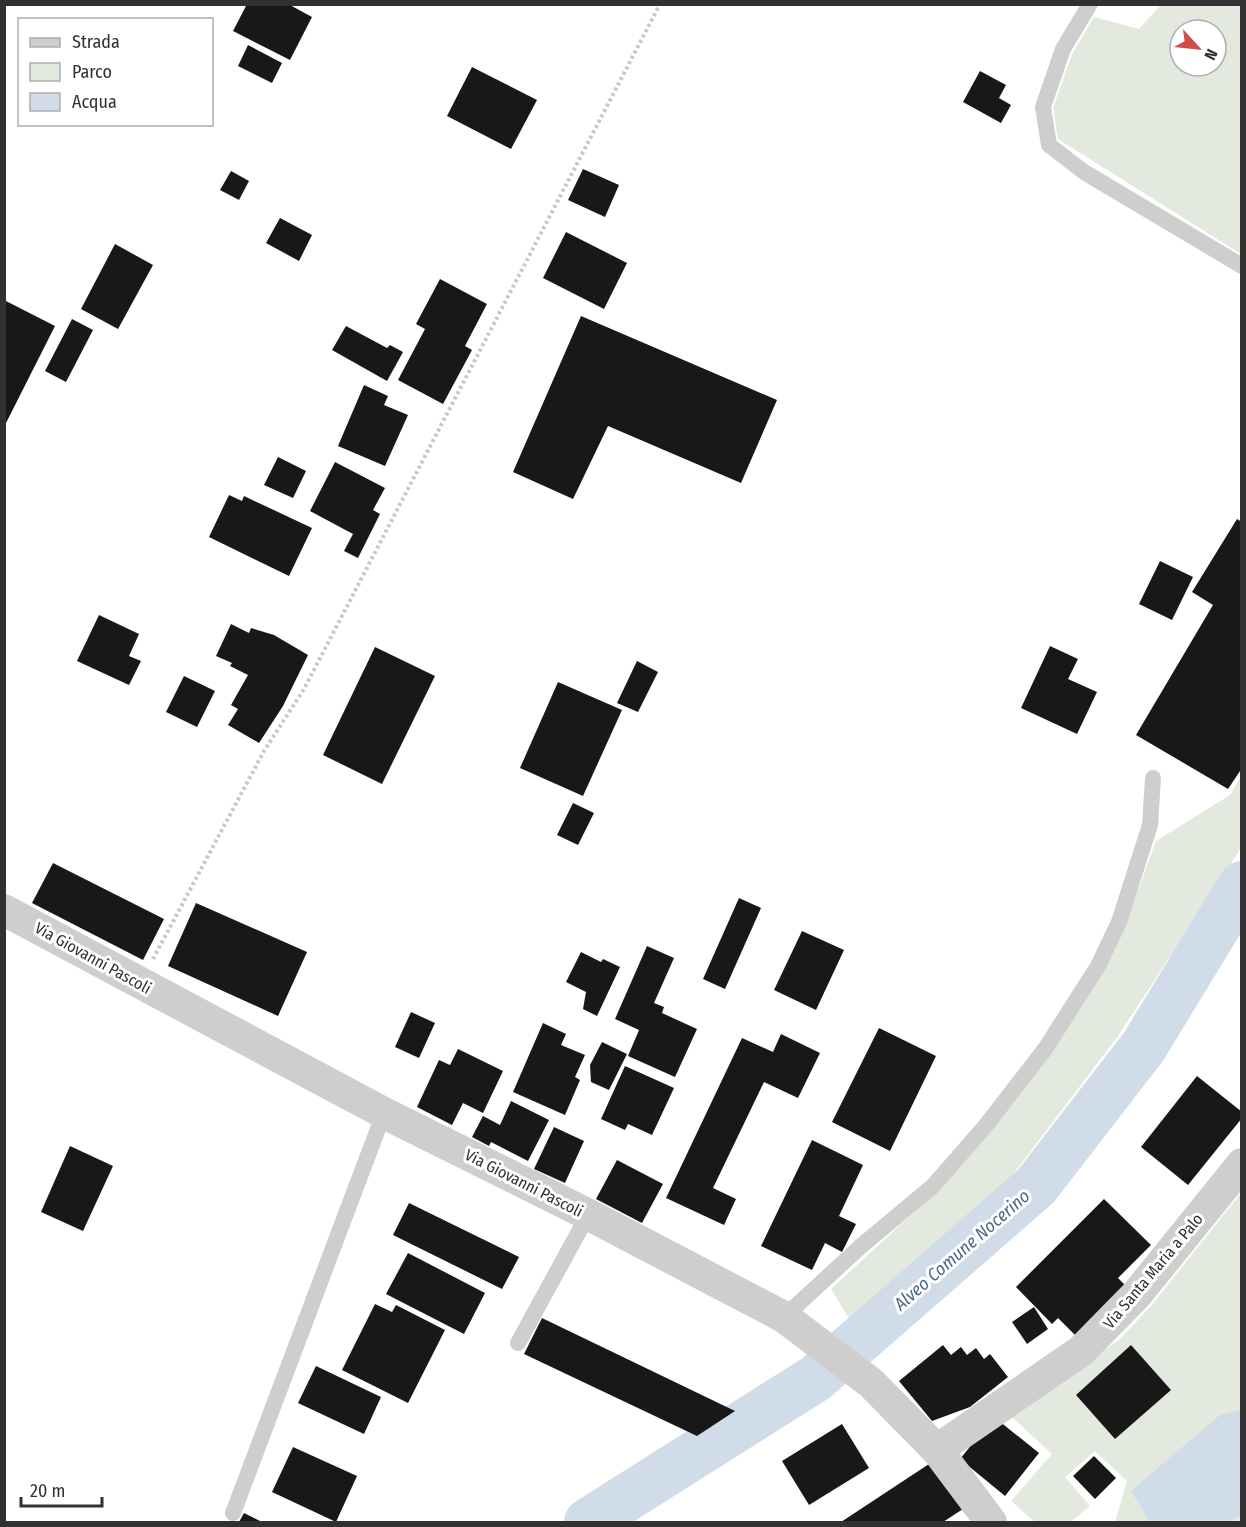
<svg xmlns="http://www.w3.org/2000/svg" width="1246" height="1527" font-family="'Fira Sans Condensed',sans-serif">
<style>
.green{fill:#e3e9de;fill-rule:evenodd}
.water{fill:#d0dde9}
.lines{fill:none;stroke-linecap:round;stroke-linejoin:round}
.river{stroke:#d0dde9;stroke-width:48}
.building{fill:#181818}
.path{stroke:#c8c8c8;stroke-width:4;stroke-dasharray:3 3;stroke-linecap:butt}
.service{stroke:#cecece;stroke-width:16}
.minor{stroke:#cecece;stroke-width:32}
.labels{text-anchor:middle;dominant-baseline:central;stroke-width:6;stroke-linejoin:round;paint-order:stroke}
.street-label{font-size:16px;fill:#313131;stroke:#fff}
.water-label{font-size:18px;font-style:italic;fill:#486b8a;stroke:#fff}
</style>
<rect width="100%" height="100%" fill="#fff"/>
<g class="green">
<path d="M1161,5H1241V254L1058,139L1053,108L1072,54L1094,17L1139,29ZM1180,30H1216V66H1180Z"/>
<path d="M1241,776V848L1118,1036L1005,1185L853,1325L831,1289L933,1195L1125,926L1156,841L1230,795Z"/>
<path d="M1241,1193V1522H1115L1127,1481L1095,1451L1065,1477L1090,1506L1071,1522H1035L1011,1501L1052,1454L1011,1416L1120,1339L1150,1307Z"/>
</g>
<path class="water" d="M1241,1410V1515L1228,1522H1150L1131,1491L1220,1415Z"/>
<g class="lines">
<path class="river" d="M588,1522L816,1378L1036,1186L1144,1046L1242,885"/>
</g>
<g class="building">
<path d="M247,4H288L312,17L290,60L233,31Z"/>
<path d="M248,45L282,63L272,83L238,66Z"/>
<path d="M472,67L537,100L511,149L447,116Z"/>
<path d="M980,71L1006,85L999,98L1011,105L1001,123L963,102Z"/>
<path d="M583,169L619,185L605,217L568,200Z"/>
<path d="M231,171L249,181L239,200L220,190Z"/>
<path d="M280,218L312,235L299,261L266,243Z"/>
<path d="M566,232L627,263L604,309L543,278Z"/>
<path d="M115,244L153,265L118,329L81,309Z"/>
<path d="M440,279L487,304L465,346L472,350L443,404L398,380L425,329L416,324Z"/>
<path d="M4,300L55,326L6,423L4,422Z"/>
<path d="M581,316L777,400L741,483L608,426L573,499L513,472Z"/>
<path d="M72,319L93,330L66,382L45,371Z"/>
<path d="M346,326L387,348L390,345L403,352L387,381L332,350Z"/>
<path d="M364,385L388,396L384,405L408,415L385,466L338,446Z"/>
<path d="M278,457L306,471L293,498L264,485Z"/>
<path d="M335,462L385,488L373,510L380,514L358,558L344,551L353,534L310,511Z"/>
<path d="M229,495L242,501L244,496L312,528L289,576L209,537Z"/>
<path d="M1237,519L1242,522V768L1228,789L1136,735L1213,605L1192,592Z"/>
<path d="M1160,561L1193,577L1172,620L1139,604Z"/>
<path d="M99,615L139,634L129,656L141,661L129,685L77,661Z"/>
<path d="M231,624L249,633L251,628L274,635L308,655L283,706L259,743L228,725L238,709L231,705L248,675L230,666L232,663L216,656Z"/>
<path d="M1050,646L1078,659L1068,679L1097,692L1077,734L1021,708Z"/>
<path d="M375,647L435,676L382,784L323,755Z"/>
<path d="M637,661L658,672L638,712L617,703Z"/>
<path d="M184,676L215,691L197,727L166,712Z"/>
<path d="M558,682L622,710L583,796L520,768Z"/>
<path d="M573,803L594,813L578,845L557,835Z"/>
<path d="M53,863L164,919L143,960L32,903Z"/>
<path d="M739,898L761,908L725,989L703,979Z"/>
<path d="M196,903L307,952L278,1016L168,966Z"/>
<path d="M802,931L844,950L816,1010L774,990Z"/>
<path d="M647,946L674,958L654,1003L664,1007L662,1013L697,1029L675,1077L628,1056L639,1030L615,1019Z"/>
<path d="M581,952L601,962L603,959L620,967L597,1016L583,1009L586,992L566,982Z"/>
<path d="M411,1012L435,1023L419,1058L395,1047Z"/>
<path d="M543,1023L566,1034L561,1045L585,1055L575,1077L580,1080L565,1115L513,1092Z"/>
<path d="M879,1028L936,1056L890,1151L832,1122Z"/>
<path d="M781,1034L820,1053L798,1098L764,1082L713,1188L736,1199L724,1225L666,1198L742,1038L773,1052Z"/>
<path d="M602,1042L627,1054L609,1090L591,1082L590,1065Z"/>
<path d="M458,1049L503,1071L483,1113L463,1103L452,1125L417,1107L439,1060L450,1065Z"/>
<path d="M625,1066L674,1088L652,1135L628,1124L625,1130L601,1119Z"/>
<path d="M1197,1076L1242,1112V1118L1188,1185L1141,1147Z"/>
<path d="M511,1101L549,1120L528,1161L491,1142L489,1146L472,1137L483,1116L500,1125Z"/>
<path d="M554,1127L584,1141L565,1183L534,1169Z"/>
<path d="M812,1140L863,1165L839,1216L856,1224L842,1252L825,1243L812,1270L761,1246Z"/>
<path d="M70,1146L113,1166L83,1231L41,1212Z"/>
<path d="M617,1160L663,1184L642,1223L596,1199Z"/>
<path d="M1104,1199L1151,1245L1118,1278L1127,1287L1077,1337L1058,1318L1052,1324L1016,1287Z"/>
<path d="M409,1203L519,1257L502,1289L393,1235Z"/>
<path d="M408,1253L485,1293L464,1334L386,1294Z"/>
<path d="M375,1304L392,1312L396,1305L445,1330L408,1403L342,1370Z"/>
<path d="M1034,1307L1048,1329L1027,1344L1012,1322Z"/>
<path d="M542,1318L735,1411L697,1436L524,1354Z"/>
<path d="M943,1345L951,1355L961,1347L967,1355L976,1348L984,1359L990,1354L1008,1377L970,1407L932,1421L899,1381Z"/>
<path d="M1131,1345L1171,1390L1115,1439L1076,1395Z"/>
<path d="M316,1366L381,1397L364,1434L298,1403Z"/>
<path d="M994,1417L1039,1453L1005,1496L960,1459Z"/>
<path d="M842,1424L869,1468L809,1505L782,1461Z"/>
<path d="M293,1447L357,1476L336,1522L272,1492Z"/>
<path d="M1094,1456L1116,1478L1095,1499L1073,1476Z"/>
<path d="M929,1464L966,1507L943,1522H841Z"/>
<path d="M244,1513L262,1522H239Z"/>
</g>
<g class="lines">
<path class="path" d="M153,959L264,751L304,689L660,4"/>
<g class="service">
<path d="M1090,4L1063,49L1043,107L1049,145L1084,172L1242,266"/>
<path d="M784,1317L860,1247L933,1186L987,1124L1045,1049L1098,966L1119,922L1150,825L1153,778"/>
<path d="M518,1343L588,1215"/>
<path d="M233,1513L384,1113"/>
</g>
<g class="minor">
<path d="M4,910L384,1113L593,1217L784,1317L871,1383L937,1450L991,1522"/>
<path d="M937,1450L1081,1351L1137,1294L1242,1164"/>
</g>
</g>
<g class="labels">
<g class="street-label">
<text transform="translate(93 958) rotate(29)">Via Giovanni Pascoli</text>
<text transform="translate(524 1183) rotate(27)">Via Giovanni Pascoli</text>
<text transform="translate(1153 1271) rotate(-50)">Via Santa Maria a Palo</text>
</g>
<g class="water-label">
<text transform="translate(962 1250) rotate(-41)">Alveo Comune Nocerino</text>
</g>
</g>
<rect width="1246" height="1527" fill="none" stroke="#313131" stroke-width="12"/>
<rect x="18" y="18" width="195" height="108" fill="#ffffff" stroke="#adadad" stroke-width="1.5"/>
<rect x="30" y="38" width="30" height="9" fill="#cecece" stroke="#adadad" stroke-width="1.5"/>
<text x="72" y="48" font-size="18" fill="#313131">Strada</text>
<rect x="30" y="63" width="30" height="18" fill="#e3e9de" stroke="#adadad" stroke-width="1.5"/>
<text x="72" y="78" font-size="18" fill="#313131">Parco</text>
<rect x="30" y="93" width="30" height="18" fill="#d0dde9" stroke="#adadad" stroke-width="1.5"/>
<text x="72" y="108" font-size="18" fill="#313131">Acqua</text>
<g transform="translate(1198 48) rotate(117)"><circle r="28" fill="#ffffff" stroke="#adadad" stroke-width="1.5"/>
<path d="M0-4.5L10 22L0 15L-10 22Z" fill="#d14b4a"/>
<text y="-9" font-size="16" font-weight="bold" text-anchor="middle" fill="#313131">N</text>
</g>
<path d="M21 1497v9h81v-9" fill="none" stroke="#313131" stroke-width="3"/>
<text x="30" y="1497" font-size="18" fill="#313131" stroke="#ffffff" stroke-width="4.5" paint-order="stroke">20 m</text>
</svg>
